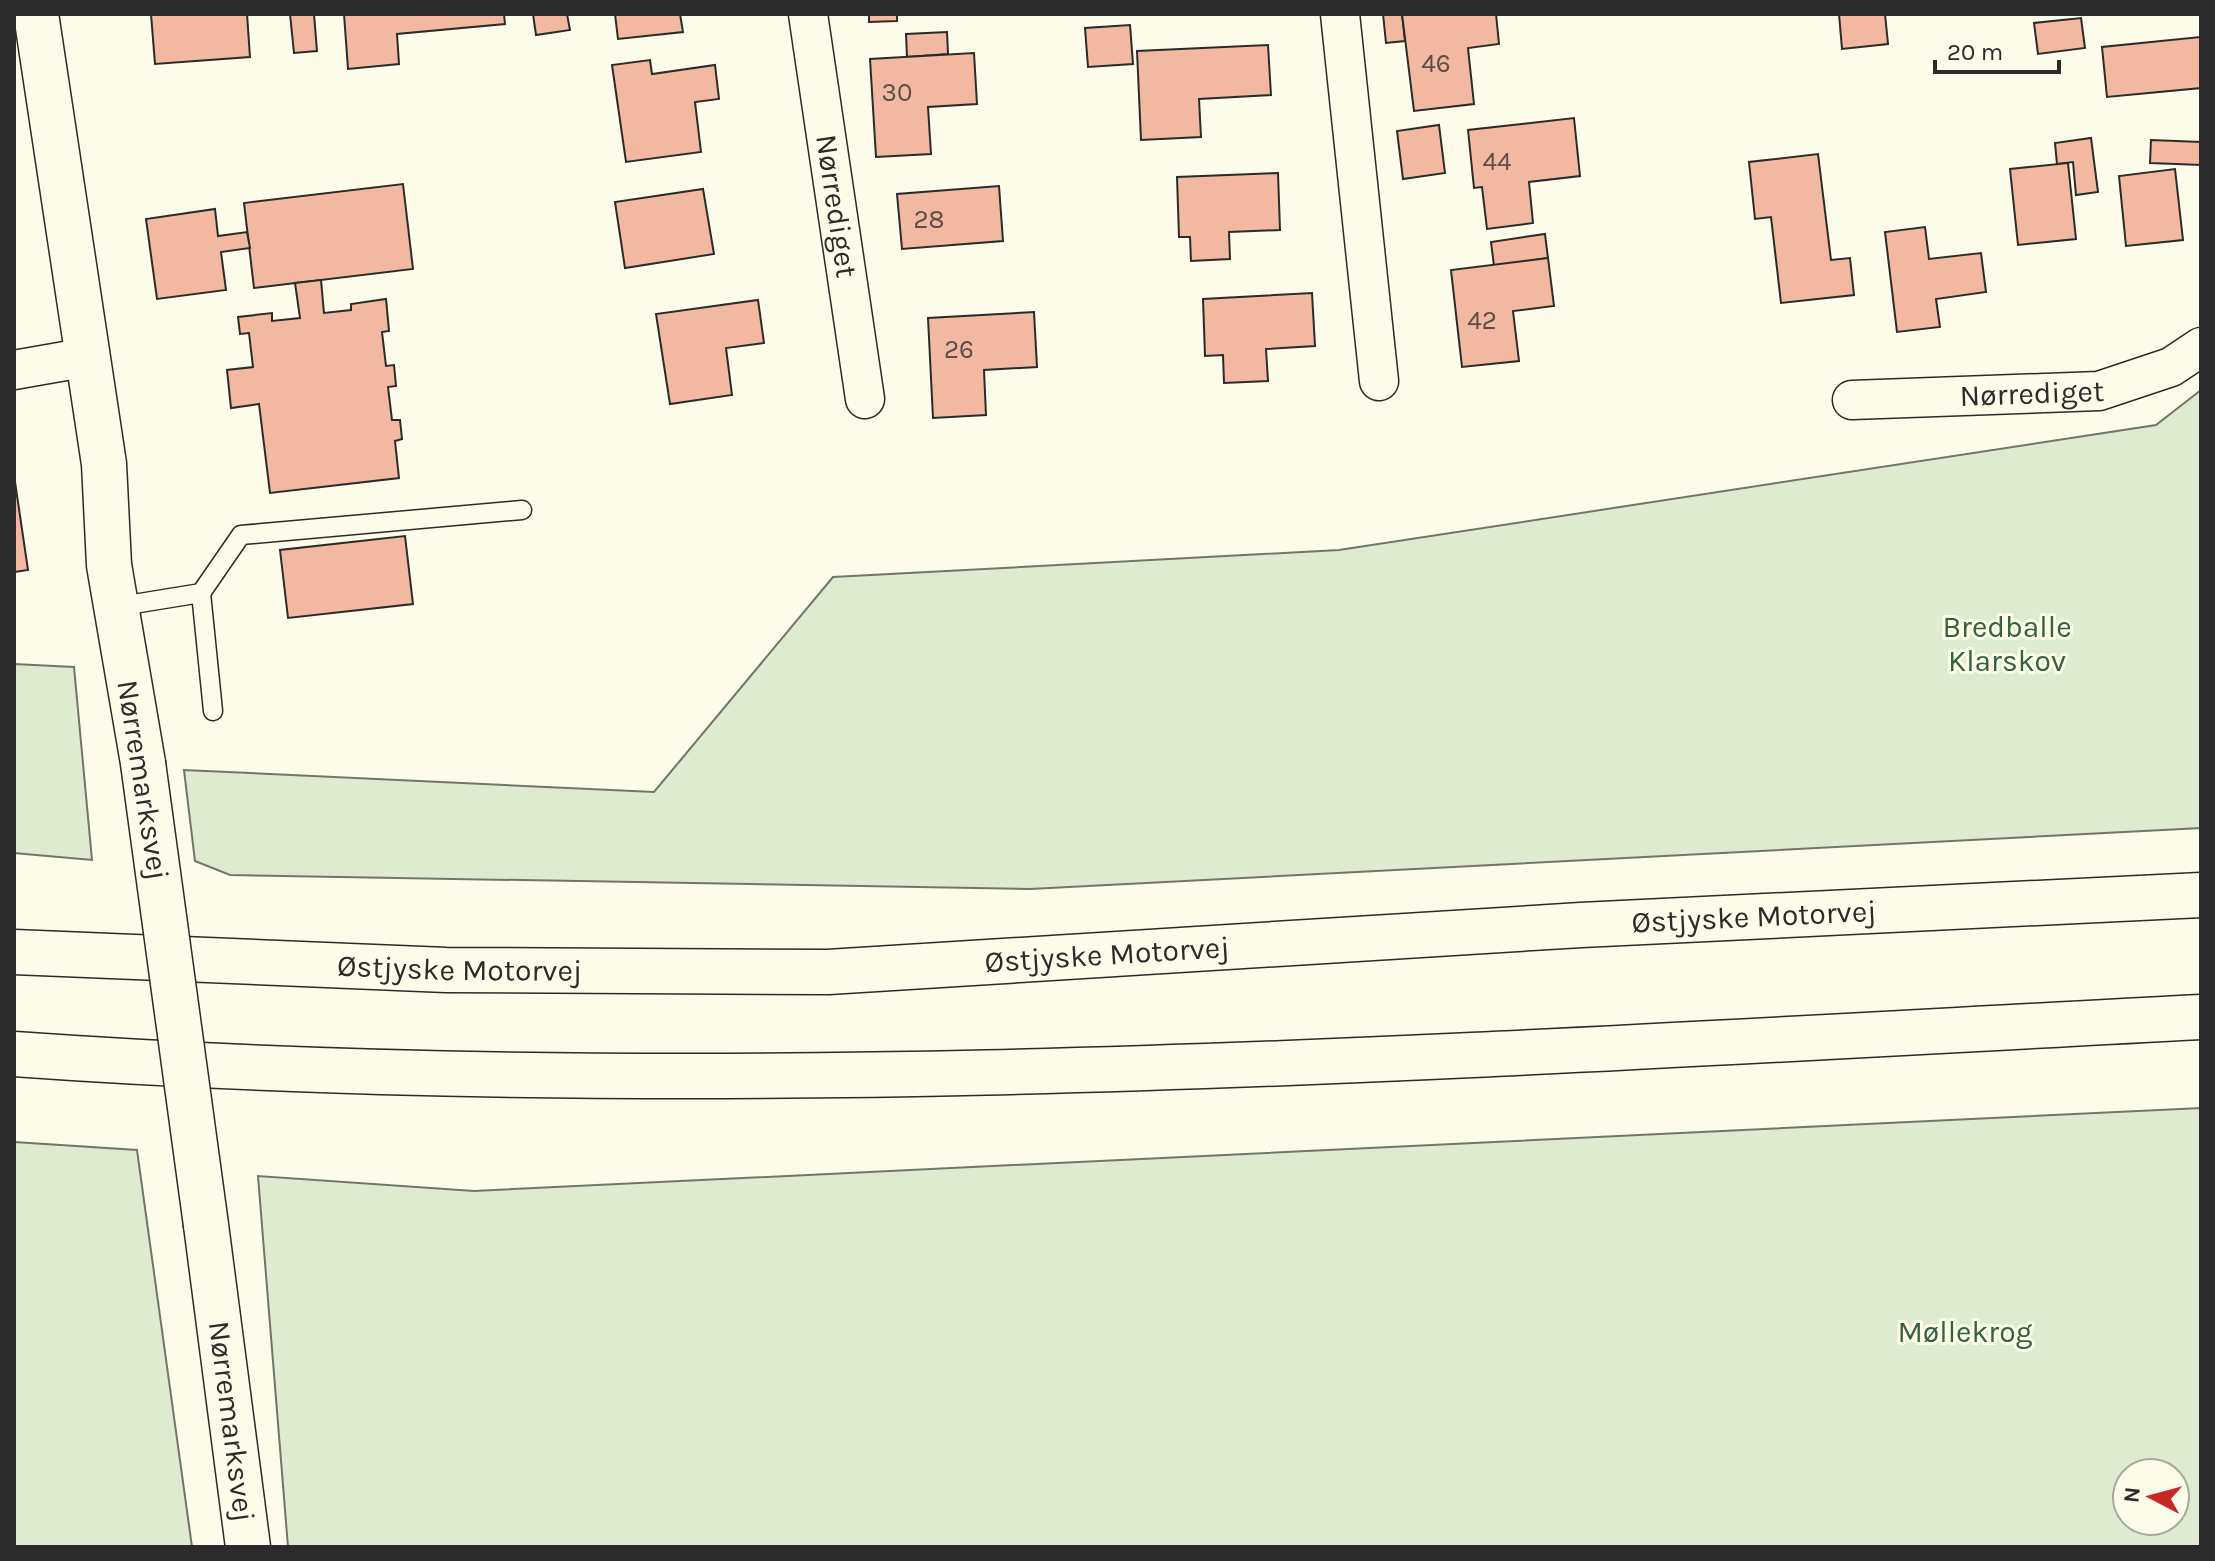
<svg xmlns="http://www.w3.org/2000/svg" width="2215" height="1561" font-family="Karla,sans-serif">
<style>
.green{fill:#deebd1;stroke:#74746e;stroke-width:2;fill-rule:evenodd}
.building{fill:#f2b8a0;stroke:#2b2b2b;stroke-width:2}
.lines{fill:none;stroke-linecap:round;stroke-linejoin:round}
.lane-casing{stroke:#2b2b2b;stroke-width:21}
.street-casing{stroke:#2b2b2b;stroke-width:41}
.secondary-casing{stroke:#2b2b2b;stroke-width:47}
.highway-casing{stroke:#2b2b2b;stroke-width:47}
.lane{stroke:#fdfbea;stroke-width:18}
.street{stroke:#fdfbea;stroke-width:38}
.secondary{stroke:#fdfbea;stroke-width:44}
.highway{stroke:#fdfbea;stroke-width:44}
.secondary-bridge-casing{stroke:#2b2b2b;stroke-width:47;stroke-linecap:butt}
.secondary-bridge{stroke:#fdfbea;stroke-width:44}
.labels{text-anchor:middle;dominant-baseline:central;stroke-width:6;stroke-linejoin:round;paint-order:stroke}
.number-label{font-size:26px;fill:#5d4e48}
.street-label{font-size:30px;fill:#2b2b2b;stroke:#fdfbea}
.park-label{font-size:30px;fill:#34623c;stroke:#fdfbea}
</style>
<rect width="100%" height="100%" fill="#fdfbea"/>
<g class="green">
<path d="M2201,390V828L1030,889L230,875L195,861L184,770L654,792L833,577L1339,550L2156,425Z"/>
<path d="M14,664L74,667L92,860L14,853Z"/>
<path d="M2201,1108V1547H288L258,1176L474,1191ZM2127,1473H2175V1521H2127Z"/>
<path d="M14,1142L137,1150L192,1547H14Z"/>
</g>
<g class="building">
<path d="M151,14H247L250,57L155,64Z"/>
<path d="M290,14H314L317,51L294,53Z"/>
<path d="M344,14H504L505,24L397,34L399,64L348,69Z"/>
<path d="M533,14H567L570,30L536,35Z"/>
<path d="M615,14H680L683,32L618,39Z"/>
<path d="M869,14H897V21L869,22Z"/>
<path d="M1383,14H1402L1405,41L1386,43Z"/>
<path d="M1402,14H1496L1499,44L1468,48L1474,104L1414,111Z"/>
<path d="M1839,14H1885L1888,44L1842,49Z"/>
<path d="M2081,18L2085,48L2038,54L2034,23Z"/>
<path d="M1130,25L1133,64L1088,67L1085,28Z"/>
<path d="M947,32L948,54L907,57L906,34Z"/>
<path d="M2200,37L2201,88L2107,97L2102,47Z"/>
<path d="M1268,45L1271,95L1199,99L1201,137L1141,140L1137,51Z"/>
<path d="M974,53L977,104L928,107L931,154L876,157L870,59Z"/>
<path d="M650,60L652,74L715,65L719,99L695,102L701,152L626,162L612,65Z"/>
<path d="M1574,118L1580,176L1529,182L1533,223L1487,229L1482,187L1474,188L1468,130Z"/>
<path d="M1439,125L1445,173L1403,179L1397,131Z"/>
<path d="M2091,138L2098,192L2076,195L2073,162L2057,164L2055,143Z"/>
<path d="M2151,140L2201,142V165L2150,163Z"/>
<path d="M1818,154L1831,260L1850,258L1854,295L1781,303L1771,217L1755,219L1749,162Z"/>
<path d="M2068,163L2076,239L2018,245L2010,169Z"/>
<path d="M2175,169L2183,240L2126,246L2119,176Z"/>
<path d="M1278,173L1280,230L1229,232L1230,259L1191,261L1190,237H1179L1177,177Z"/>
<path d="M403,184L413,269L254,288L244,203Z"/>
<path d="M999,186L1003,241L902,249L897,194Z"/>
<path d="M703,189L714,254L625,268L615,202Z"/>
<path d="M215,209L218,236L247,232L250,248L221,252L226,290L157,299L146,219Z"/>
<path d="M1925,227L1929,259L1981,253L1986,292L1936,299L1940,327L1897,332L1885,232Z"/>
<path d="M1545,234L1548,258L1494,266L1491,242Z"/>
<path d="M1548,258L1554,306L1513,311L1519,361L1462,367L1451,270Z"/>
<path d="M321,280L324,313L351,310V304L386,299L389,331L382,332L386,366L394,365L396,386L388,387L392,420H400L402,439L395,441L399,478L270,493L259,404L231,408L227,370L253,367L249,333L240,334L238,317L272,313V321L300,318L295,283Z"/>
<path d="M1312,293L1315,346L1266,349L1268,381L1224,383L1223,355L1205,356L1203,299Z"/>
<path d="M758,300L764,343L726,348L732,395L670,404L656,314Z"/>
<path d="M1034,312L1037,367L984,370L986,415L933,418L928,318Z"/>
<path d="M14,475L28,570L14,572Z"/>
<path d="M405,536L413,604L288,618L280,550Z"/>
</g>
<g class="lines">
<g class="lane-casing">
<g id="lane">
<path d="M201,593L213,711"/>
<path d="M115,607L201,593L241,535L522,510"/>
</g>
</g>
<g class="street-casing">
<g id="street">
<path id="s1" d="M808,14L865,399"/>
<path d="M1340,14L1379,381"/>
<path d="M14,370L88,357"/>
<path id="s2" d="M1852,400L2099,391L2171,367L2201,347"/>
</g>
</g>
<g class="secondary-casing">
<g id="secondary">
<path d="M36,14L104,464L109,565L143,763"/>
<path id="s3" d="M206,1225L248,1547"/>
</g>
</g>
<g class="highway-casing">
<g id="highway">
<path id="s4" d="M14,952L446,970L828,972L1581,925L2201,895"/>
<path d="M14,1054C743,1106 1473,1055 2201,1017"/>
</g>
</g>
<use href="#lane" class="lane"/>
<use href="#street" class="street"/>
<use href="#secondary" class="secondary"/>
<use href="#highway" class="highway"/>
<g class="secondary-bridge-casing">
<path id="secondary-bridge" d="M143,763L206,1225"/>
</g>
<use href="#secondary-bridge" class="secondary-bridge"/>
</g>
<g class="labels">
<g class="number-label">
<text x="1436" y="63">46</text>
<text x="897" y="92">30</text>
<text x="1497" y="161">44</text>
<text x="929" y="219">28</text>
<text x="1482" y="320">42</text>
<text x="959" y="349">26</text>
</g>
<g class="street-label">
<text stroke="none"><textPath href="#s1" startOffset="194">Nørrediget</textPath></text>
<text stroke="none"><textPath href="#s2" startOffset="180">Nørrediget</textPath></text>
<text transform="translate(143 780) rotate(81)">Nørremarksvej</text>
<text stroke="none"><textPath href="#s4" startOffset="1742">Østjyske Motorvej</textPath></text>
<text stroke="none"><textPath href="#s4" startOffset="1094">Østjyske Motorvej</textPath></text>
<text stroke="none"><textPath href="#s4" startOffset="446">Østjyske Motorvej</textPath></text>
<text stroke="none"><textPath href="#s3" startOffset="198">Nørremarksvej</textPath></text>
</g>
<g class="park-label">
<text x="2007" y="627">Bredballe<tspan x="2007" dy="34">Klarskov</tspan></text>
<text x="1965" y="1332">Møllekrog</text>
</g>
</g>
<rect width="2215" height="1561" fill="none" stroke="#2b2b2b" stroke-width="32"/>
<g transform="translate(2151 1497) rotate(276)"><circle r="38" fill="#fdfbea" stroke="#a9a89e" stroke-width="2"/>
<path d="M0-6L14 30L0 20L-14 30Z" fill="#c62828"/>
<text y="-12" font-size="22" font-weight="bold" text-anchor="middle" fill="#2b2b2b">N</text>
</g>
<path d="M1935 60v12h124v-12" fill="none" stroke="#2b2b2b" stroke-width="4"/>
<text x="1947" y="60" font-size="24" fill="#2b2b2b" stroke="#fdfbea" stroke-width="6" paint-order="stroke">20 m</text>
</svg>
